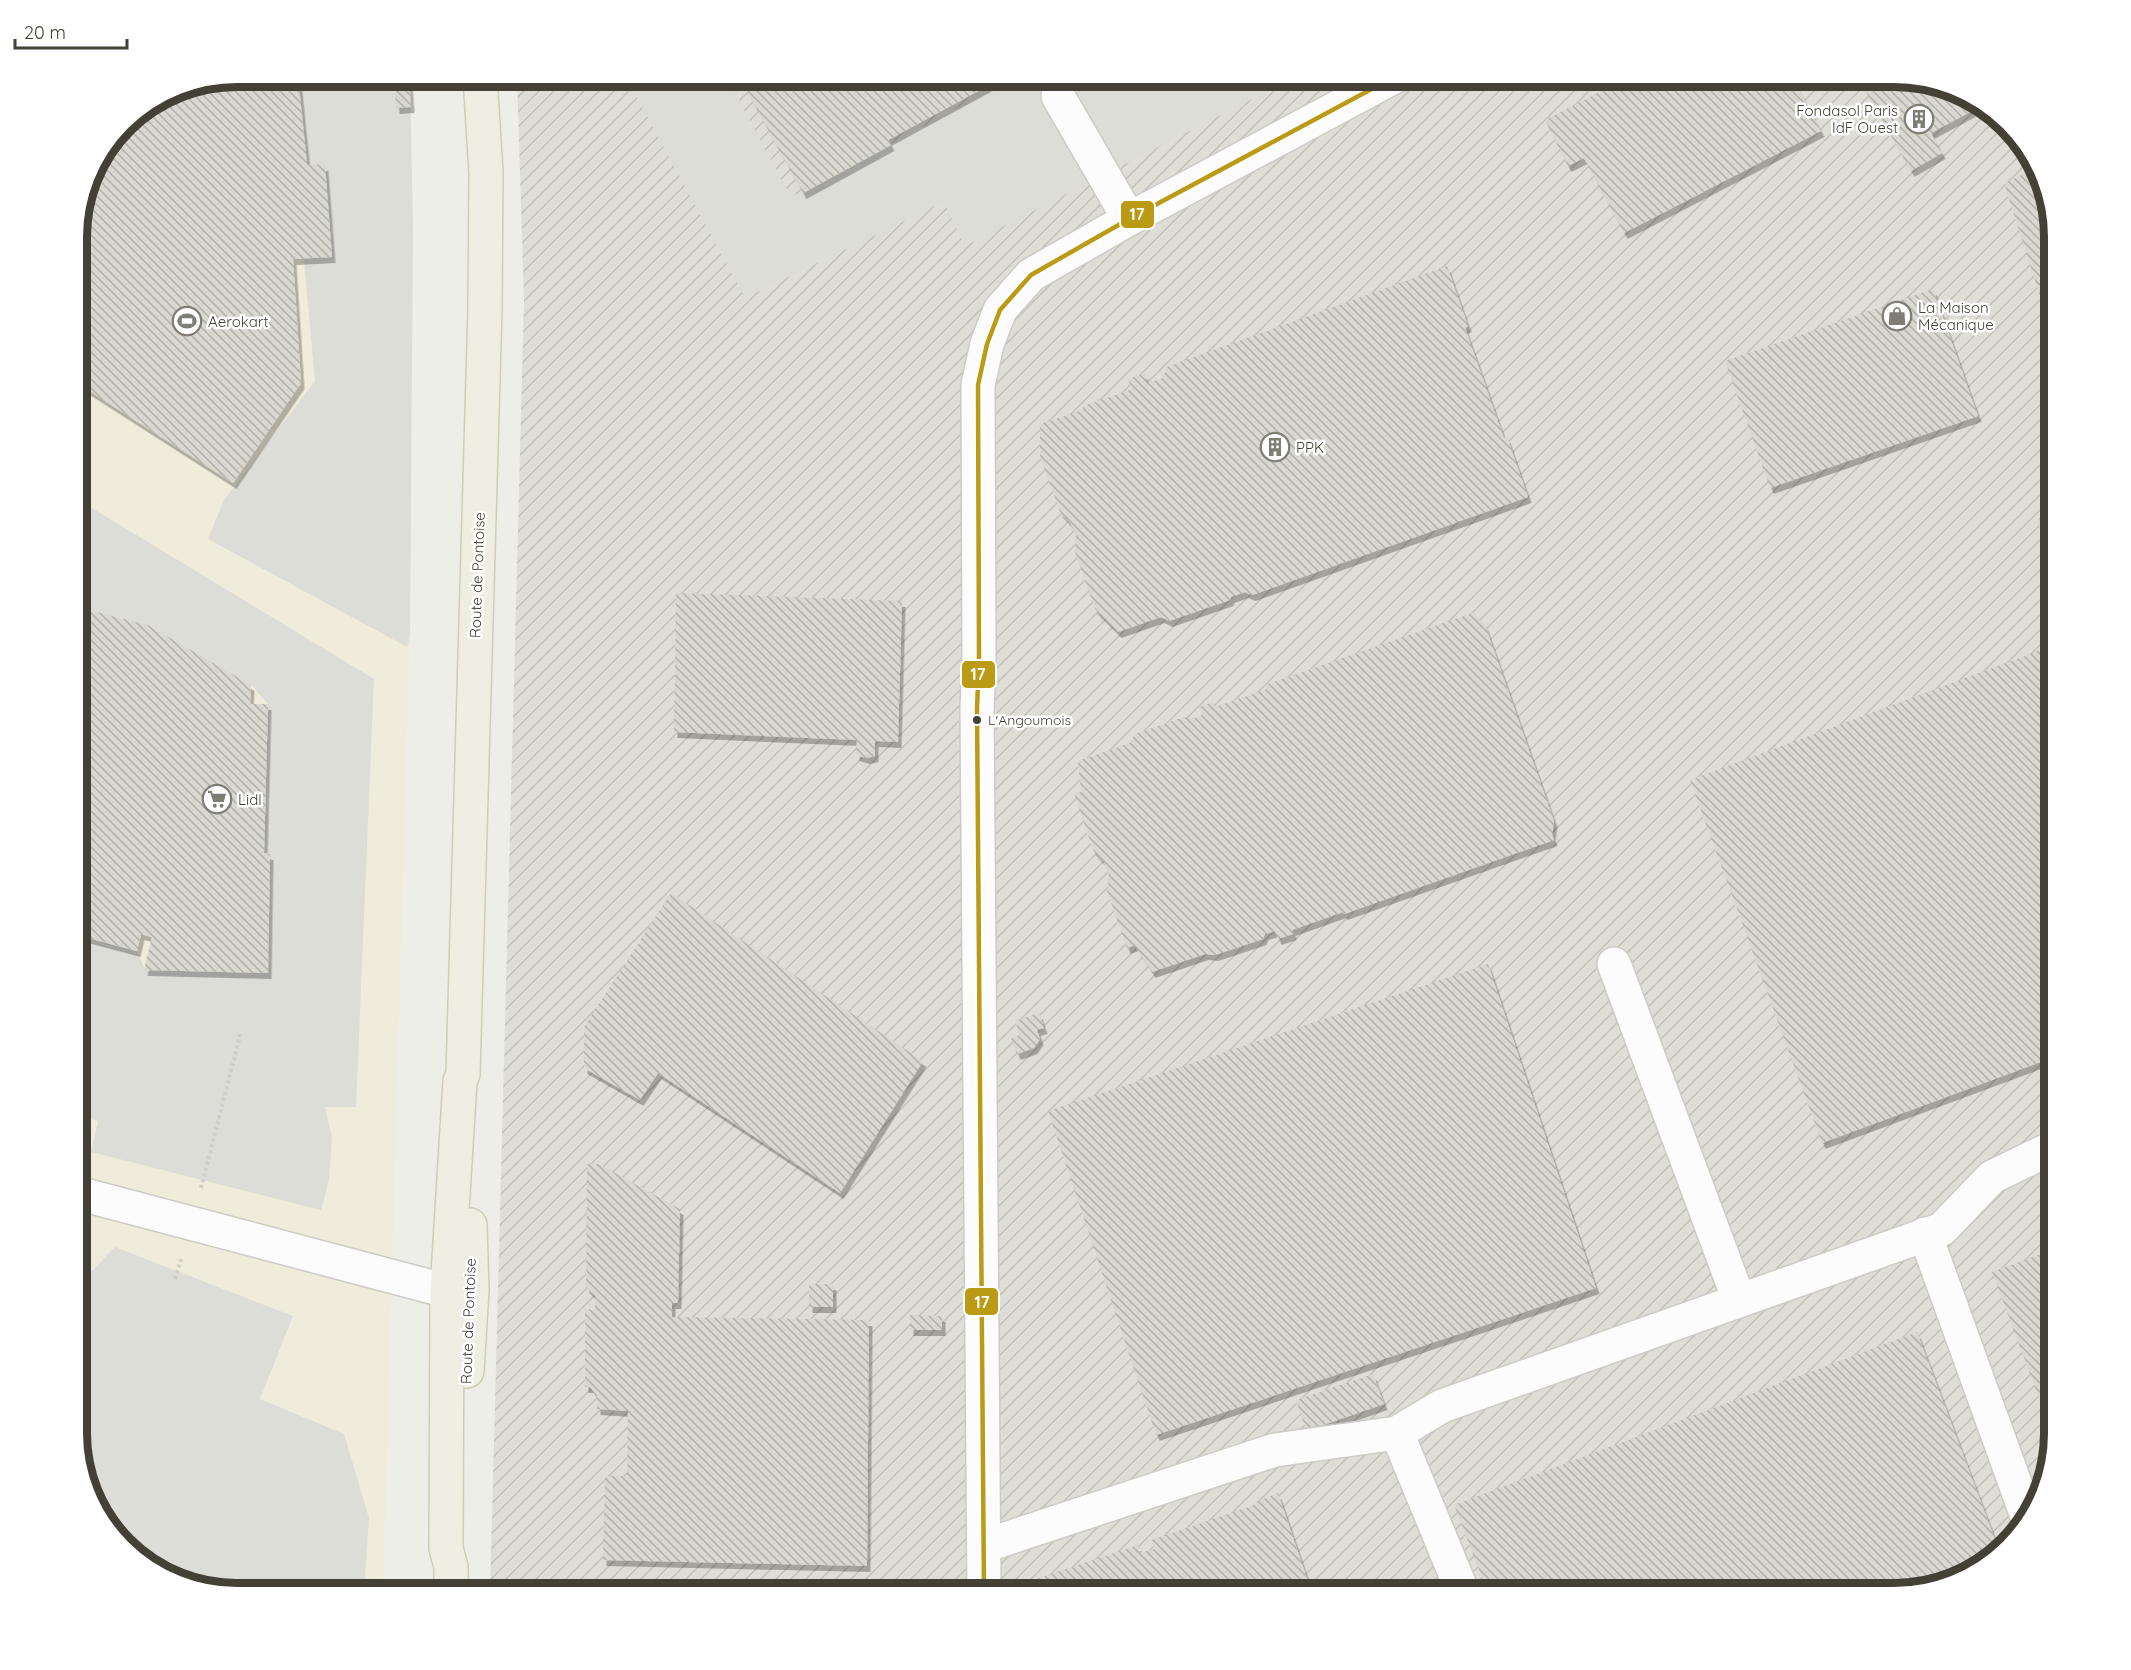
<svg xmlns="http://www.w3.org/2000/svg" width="2131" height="1670" font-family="Quicksand,sans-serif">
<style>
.commercial{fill:#f0ecdb}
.industrial{fill:url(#industrial-furrows)}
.parking{fill:#ddddd8}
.building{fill:url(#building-back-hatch);filter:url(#shadow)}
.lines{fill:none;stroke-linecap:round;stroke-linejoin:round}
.minor-casing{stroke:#cccbc5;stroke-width:36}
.major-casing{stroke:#cfcdb6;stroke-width:36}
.path{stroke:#cfceca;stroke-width:4;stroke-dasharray:3 3;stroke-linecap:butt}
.minor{stroke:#fcfcfc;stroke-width:33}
.major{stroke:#efeee3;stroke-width:33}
.bus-1-casing{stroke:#fff;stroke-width:9}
.bus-1{stroke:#bb9a16;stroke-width:4.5}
.bus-dot{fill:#434035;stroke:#fff;stroke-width:2}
.labels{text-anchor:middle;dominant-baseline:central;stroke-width:5;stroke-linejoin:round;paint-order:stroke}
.bus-label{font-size:14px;fill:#434035;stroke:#fff;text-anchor:start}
.poi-label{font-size:15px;fill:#434035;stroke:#fff;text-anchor:start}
.street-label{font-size:15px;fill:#434035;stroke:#fff}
.rim{fill:none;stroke:#434035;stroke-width:8}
.line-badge{stroke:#fff;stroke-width:2}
.badge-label{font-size:16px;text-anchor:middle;font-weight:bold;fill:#fff}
</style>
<defs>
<pattern id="industrial-furrows" width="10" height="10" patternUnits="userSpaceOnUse" patternTransform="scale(1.5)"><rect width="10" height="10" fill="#deddd6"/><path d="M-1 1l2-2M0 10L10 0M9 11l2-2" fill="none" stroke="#c0bfb8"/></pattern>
<pattern id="building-back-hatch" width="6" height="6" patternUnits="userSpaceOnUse" patternTransform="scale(1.5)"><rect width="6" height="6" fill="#d8d7d0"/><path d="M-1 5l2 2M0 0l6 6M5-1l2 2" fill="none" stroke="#b1b0aa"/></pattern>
<filter id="shadow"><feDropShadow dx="3.5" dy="6" stdDeviation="0" flood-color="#0004"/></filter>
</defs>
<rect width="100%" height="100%" fill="#eeeee8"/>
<path class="commercial" d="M237,77H408L409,659L383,1593H236L185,1585L139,1560L93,1505L77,1444V226L93,166L131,116L176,89Z"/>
<path class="industrial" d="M517,77H1895L1946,85L1992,110L2038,166L2054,236V1434L2046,1485L2021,1531L1965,1577L1894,1593H490L524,300Z"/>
<g class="parking">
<path d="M294,77H410L413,228L410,636L407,647L208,539L224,500L315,381L305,272Z"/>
<path d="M626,77H726L791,197L1016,77H1295L965,246L944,202L745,298Z"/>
<path d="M77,499L374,679L356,1107H325L332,1138L329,1180L321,1210L91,1152L98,1121L77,1115V935L137,951L145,970L270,854L264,853L268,704L251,685L148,625L77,607Z"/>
<path d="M115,1247L293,1316L260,1399L344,1434L369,1518L364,1593H236L185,1585L139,1560L93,1505L77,1444V1286Z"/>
</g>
<g class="building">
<path d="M237,77H298L307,164L325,165L332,257L293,259L301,383L233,483L77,383V226L93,166L131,116L176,89Z"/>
<path d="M394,77H409L411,107L396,108Z"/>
<path d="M739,77H1004L888,140L891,145L803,193Z"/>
<path d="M1629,77H1792L1821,131L1624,233L1584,158L1568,166L1545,120Z"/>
<path d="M1858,77H1895L1946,85L1983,105L1931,133L1942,153L1911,171Z"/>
<path d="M2038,167L2054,236V340L2004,183Z"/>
<path d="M1447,266L1468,326L1465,328L1504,438L1507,437L1528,497L1252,595L1245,592L1231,597L1230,600L1169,621L1161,617L1118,632L1095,609L1075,552L1076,535L1071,524L1060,512L1040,456V424L1082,410L1083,406L1132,389L1128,379L1144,373L1147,383L1163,378L1162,375L1165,374L1166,367Z"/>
<path d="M1933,289L1978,416L1770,488L1725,361Z"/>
<path d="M2054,514V558L2050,559L2037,519Z"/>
<path d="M676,593L902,601L898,742L875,741V756L866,758L856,755L857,740L674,732Z"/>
<path d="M77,607L148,625L251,685L250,704H268L264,853L270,854L268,973L144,970L152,937L141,934L137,951L77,935Z"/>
<path d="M1475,612L1476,617L1485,625L1554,821L1552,835L1554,840L1344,914L1343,912L1292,930L1293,934L1278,939L1275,931L1265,934L1263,939L1215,955L1205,954L1152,972L1135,945L1127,948L1107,891L1109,876L1104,862L1093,850L1074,793L1081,792L1078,761L1130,743L1135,734L1184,717L1192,719L1202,715L1199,707L1213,702L1215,707L1267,689L1265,685Z"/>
<path d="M2054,645V1057L1822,1143L1690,780Z"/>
<path d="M671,893L923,1061L840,1193L658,1073L640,1100L584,1068V1027Z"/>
<path d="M1488,964L1596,1288L1156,1435L1048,1111Z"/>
<path d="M1039,1013L1044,1028L1037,1030L1040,1039L1034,1048L1017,1054L1011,1038L1020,1035L1015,1021Z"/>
<path d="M587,1164H599L680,1209L678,1303H672V1317L869,1320L867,1566L603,1560L605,1476H627L628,1411L597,1409V1395L590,1387H585V1309L595,1310V1296L586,1287Z"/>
<path d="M2054,1249V1438L1992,1272Z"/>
<rect x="809" y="1284" width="24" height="23"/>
<path d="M910,1315L942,1316V1330H910Z"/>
<path d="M1917,1332L1999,1550L1965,1577L1894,1594L1488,1593L1454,1505Z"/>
<path d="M1373,1374L1384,1404L1306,1431L1296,1400Z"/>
<path d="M1278,1493L1312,1593H1040L1036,1579L1138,1545L1140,1553L1154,1549L1151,1540L1254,1505L1253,1503Z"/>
</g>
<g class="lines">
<g class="minor-casing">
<g id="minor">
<path d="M1058,96L1129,219"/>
<path d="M1614,964L1739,1300"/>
<path d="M77,1193L447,1291"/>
<path d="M1925,1234L2028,1519"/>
<path d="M1397,1433L1463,1593"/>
<path d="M984,1546L1275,1450L1397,1433L1442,1406L1942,1229L1992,1177L2054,1147"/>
<path d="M984,1593L977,709L979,657L978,385L987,344L1000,310L1031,275L1129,219L1394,77"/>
</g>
</g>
<g class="major-casing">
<g id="major">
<path d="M467,1371L472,1290L470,1225"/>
<path d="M451,1593V1567L446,1548L447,1291L460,1081L463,1074L485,308L486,173L480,77"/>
</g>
</g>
<g class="path">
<path d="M201,1188L241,1032"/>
<path d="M175,1279L182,1256"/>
</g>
<use href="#minor" class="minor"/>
<use href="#major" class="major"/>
<g class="bus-1-casing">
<path id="bus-1" d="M984,1593L977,709L979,657L978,385L987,344L1000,310L1031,275L1129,219L1394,77"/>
</g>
<use href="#bus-1" class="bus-1"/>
</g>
<defs>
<g id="building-ring" transform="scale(1.5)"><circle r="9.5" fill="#fff" stroke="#7f7d74" stroke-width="1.5"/><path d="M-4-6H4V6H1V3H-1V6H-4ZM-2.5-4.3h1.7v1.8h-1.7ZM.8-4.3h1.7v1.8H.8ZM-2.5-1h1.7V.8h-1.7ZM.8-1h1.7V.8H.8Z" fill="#7f7d74"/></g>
<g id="shop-ring" transform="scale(1.5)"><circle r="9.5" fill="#fff" stroke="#7f7d74" stroke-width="1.5"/><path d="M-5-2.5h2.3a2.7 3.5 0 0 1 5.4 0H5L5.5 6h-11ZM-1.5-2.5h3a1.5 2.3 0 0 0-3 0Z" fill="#7f7d74"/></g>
<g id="stadium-ring" transform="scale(1.5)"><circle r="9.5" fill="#fff" stroke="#7f7d74" stroke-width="1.5"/><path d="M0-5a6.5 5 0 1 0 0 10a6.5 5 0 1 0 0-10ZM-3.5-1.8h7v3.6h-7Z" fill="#7f7d74"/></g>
<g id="supermarket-ring" transform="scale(1.5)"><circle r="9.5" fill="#fff" stroke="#7f7d74" stroke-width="1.5"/><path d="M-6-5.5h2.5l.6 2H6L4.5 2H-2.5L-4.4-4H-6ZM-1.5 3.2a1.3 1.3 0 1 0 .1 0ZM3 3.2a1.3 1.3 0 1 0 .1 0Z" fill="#7f7d74"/></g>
</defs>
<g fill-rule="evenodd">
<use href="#building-ring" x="1919" y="119"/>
<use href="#shop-ring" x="1897" y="316"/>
<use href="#stadium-ring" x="187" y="321"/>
<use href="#building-ring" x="1275" y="447"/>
<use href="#supermarket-ring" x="217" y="799"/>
</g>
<circle class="bus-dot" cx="977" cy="720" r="5"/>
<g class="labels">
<g class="bus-label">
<text x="988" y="720">L'Angoumois</text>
</g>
<g class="poi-label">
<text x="1898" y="110" text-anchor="end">Fondasol Paris<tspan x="1898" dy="17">IdF Ouest</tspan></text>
<text x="1918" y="307">La Maison<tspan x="1918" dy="17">Mécanique</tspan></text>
<text x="208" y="321">Aerokart</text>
<text x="1296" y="447">PPK</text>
<text x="238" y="799">Lidl</text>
</g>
<g class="street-label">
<text transform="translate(477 575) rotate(-88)">Route de Pontoise</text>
<text transform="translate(468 1321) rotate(-88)">Route de Pontoise</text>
</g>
</g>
<path d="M0 0H2131V1670H0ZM237 87H1894A150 150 0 0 1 2044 237V1433A150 150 0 0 1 1894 1583H237A150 150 0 0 1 87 1433V237A150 150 0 0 1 237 87Z" fill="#fff" fill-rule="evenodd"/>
<path class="rim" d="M237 87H1894A150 150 0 0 1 2044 237V1433A150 150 0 0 1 1894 1583H237A150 150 0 0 1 87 1433V237A150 150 0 0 1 237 87Z"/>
<g class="line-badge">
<rect x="1120" y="200" width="35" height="29" rx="6" fill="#bb9a16"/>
<rect x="961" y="660" width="35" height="29" rx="6" fill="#bb9a16"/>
<rect x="964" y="1287" width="35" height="29" rx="6" fill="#bb9a16"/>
</g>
<g class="badge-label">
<text x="1137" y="220">17</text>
<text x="978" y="680">17</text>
<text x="982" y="1308">17</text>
</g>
<path d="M15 39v9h112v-9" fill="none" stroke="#434035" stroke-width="3"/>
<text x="24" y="39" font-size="18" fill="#434035" stroke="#ffffff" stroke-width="4.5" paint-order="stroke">20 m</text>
</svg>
